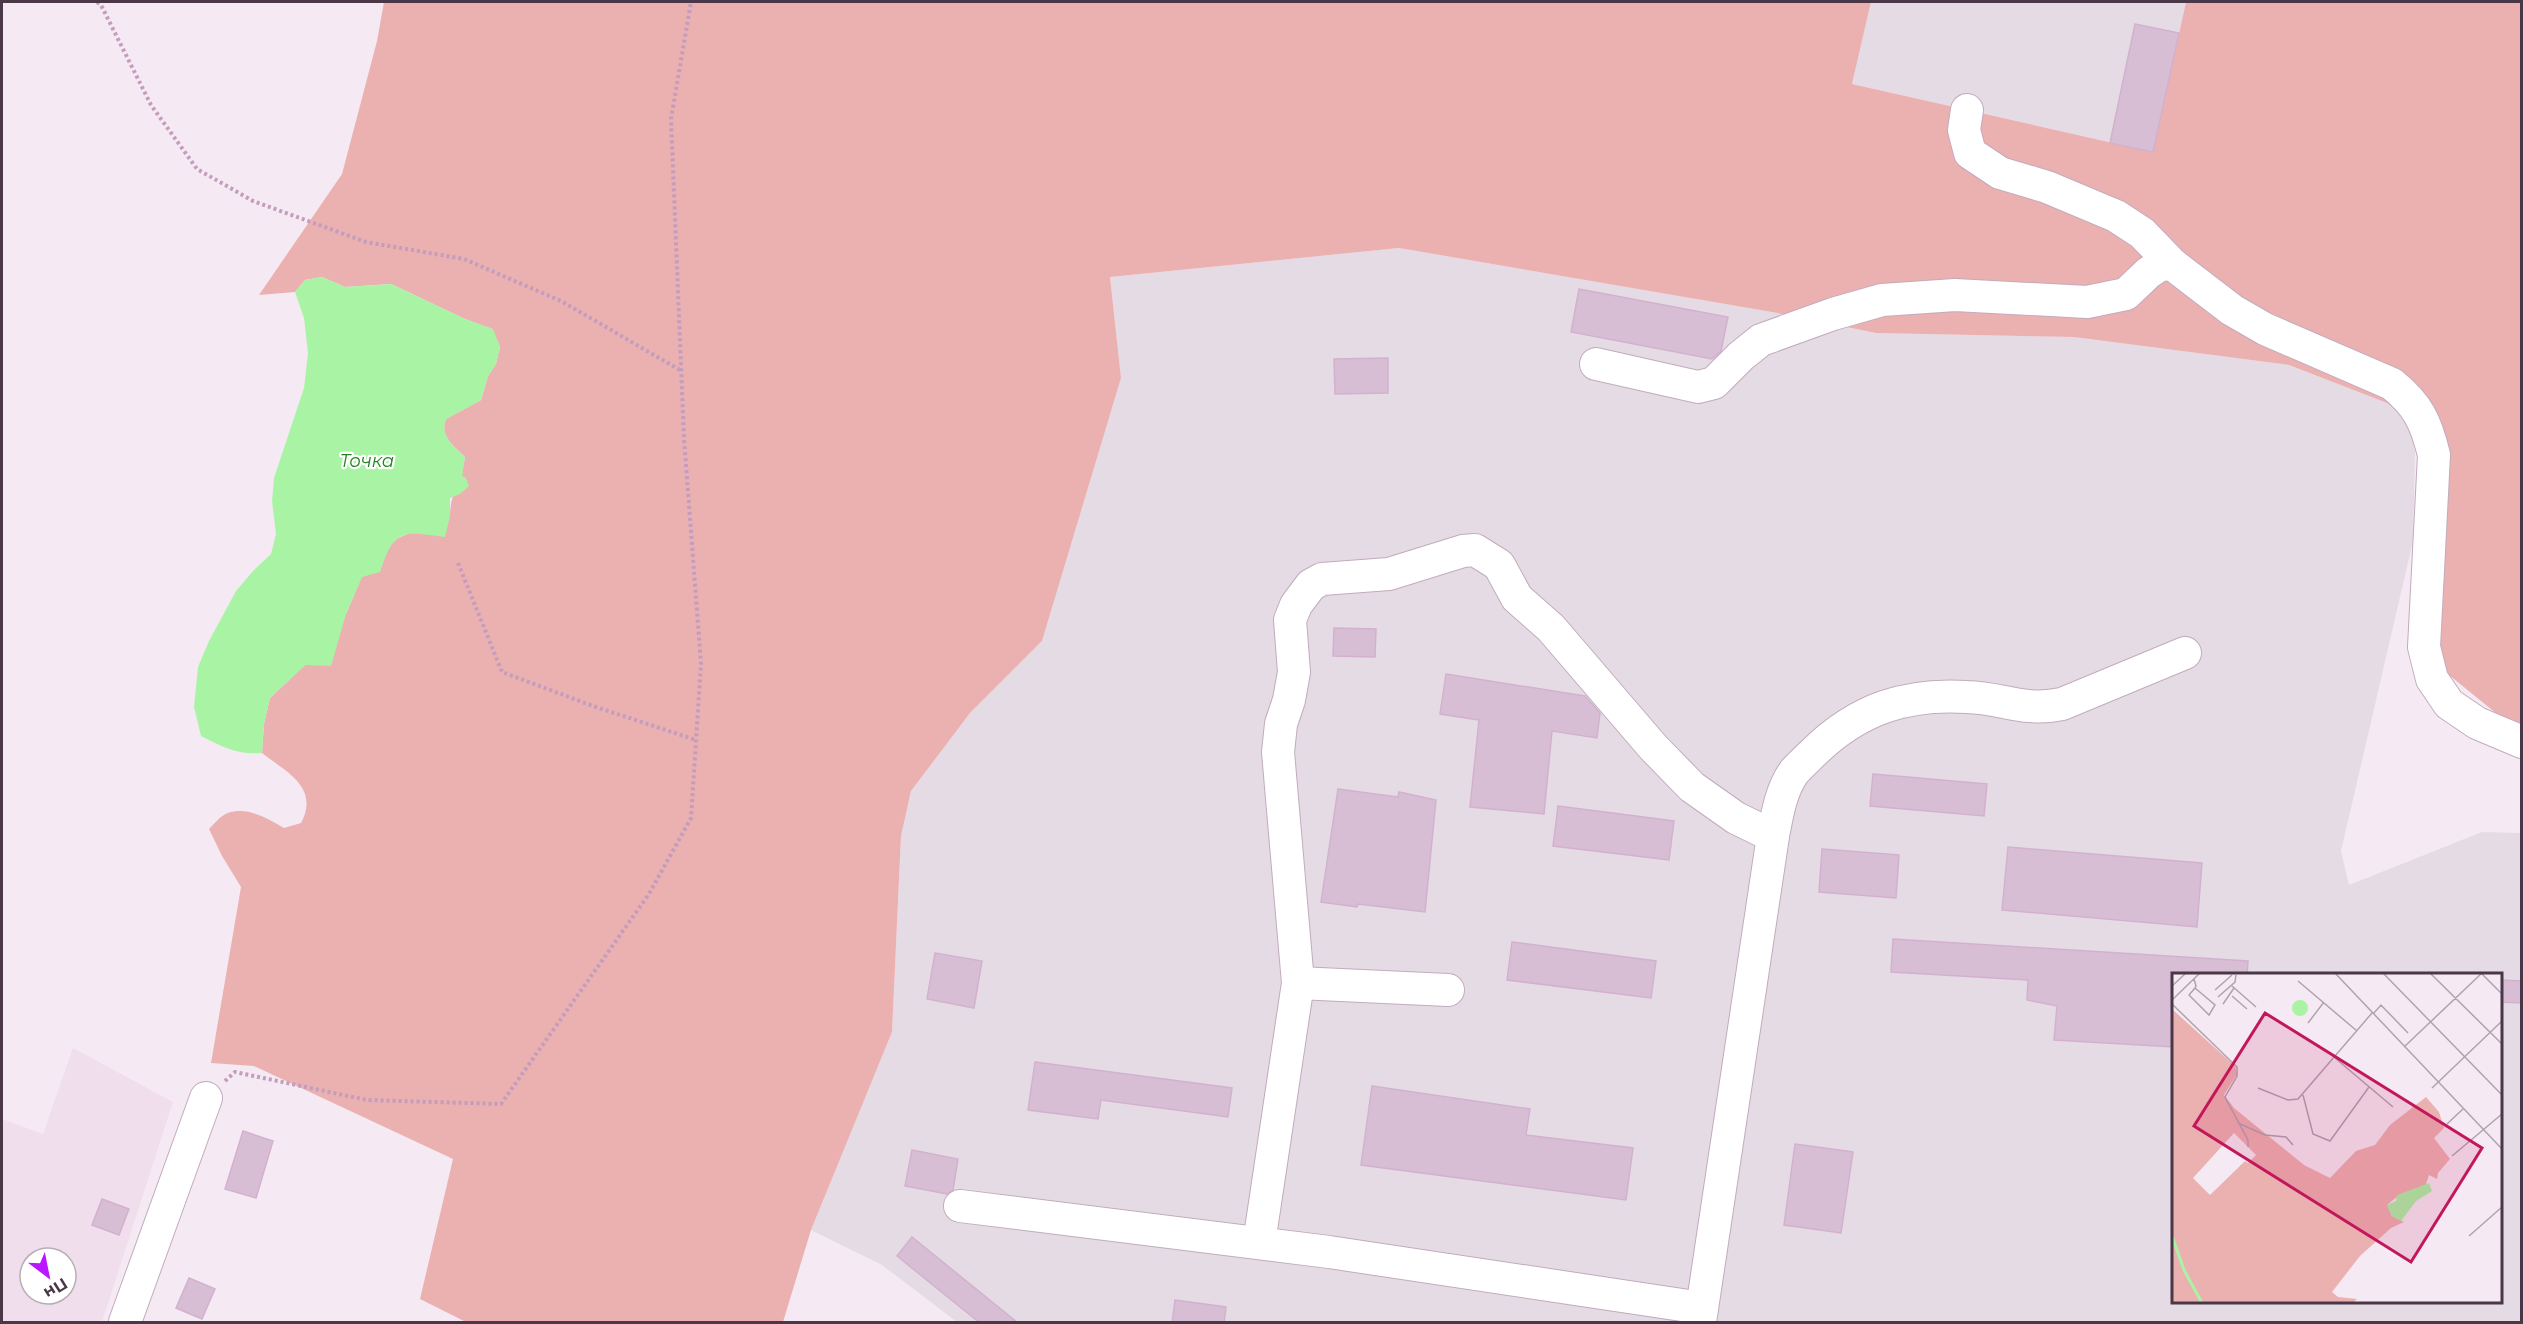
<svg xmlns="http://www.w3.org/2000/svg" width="2523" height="1324" font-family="Montserrat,sans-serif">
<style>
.residential{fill:#f1deec;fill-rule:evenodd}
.industrial{fill:#e5dbe4;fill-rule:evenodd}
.green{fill:#ebb1b1}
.water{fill:#a8f4a4}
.building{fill:#d8bed4;stroke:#d3b1ce;stroke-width:1.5}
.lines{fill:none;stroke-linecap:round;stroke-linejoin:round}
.minor-casing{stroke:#c2abbd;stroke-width:34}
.path{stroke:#c49cbd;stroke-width:4;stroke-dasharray:3 3;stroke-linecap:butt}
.minor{stroke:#fff;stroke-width:32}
.labels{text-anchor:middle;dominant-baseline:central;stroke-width:4.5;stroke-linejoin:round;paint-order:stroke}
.water-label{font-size:18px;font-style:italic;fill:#248121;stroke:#fff}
.inset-river{fill:none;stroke:#a8f4a4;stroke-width:3}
.inset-road{fill:none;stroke:#b1a2ae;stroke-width:1.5}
.view{fill:#c2185b;fill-opacity:0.15;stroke:#c2185b;stroke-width:3}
.inset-edge{fill:none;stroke:#4a3747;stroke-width:3}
</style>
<rect width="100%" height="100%" fill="#f5eaf3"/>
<path class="residential" d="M73,1048L173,1102L102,1322H2V1119L43,1134ZM30,1258H66V1294H30Z"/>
<g class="industrial">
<path d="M1871,2H2186L2153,152L1852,84Z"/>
<path d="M1399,248L1772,312L1876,333L2074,337L2289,365L2387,403L2410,421L2415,452L2413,541L2341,851L2349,885L2482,832L2521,833V1322H957L882,1265L811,1230L892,1032L901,836L911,791L970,713L1042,641L1121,378L1110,277ZM2174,974H2500V1302H2174Z"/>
</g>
<path class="green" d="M384,2H1871L1852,84L2153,152L2186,2H2521V724L2497,714L2438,666L2447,477L2410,421L2387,403L2289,365L2074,337L1876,333L1772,312L1399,248L1110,277L1121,378L1042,641L970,713L911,791L901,836L892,1032L811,1230L783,1322H466L420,1299L453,1159L254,1066L211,1063L241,887L222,856L209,829C214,824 221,815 228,813C248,806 268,819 284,828L301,823C320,787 286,772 262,753L264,724L270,698L305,665L346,614L362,576L380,571L388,547L398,538L450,516C450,492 462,480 465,457C454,446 439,436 446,419L481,400L488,376L496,364L500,347L492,329L465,319L391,284L345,287L322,277L305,280L295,292L259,295L342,174L377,41Z"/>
<path class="water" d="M322,277L345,287L391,284L465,319L493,329L500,347L496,364L488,376L481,400L446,419C439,436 454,446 465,457L462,476L466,478L469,486L460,494L450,498V516L445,537C402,532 395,527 380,572L362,577L346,614L331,666L305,665L270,698L264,724L262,753C238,755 222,747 201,736L194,707L198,667L209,641L236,591L253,571L271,554L276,534L272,501L274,478L304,388L308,353L304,318L295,292L305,280Z"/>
<g class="building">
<path d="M2135,24L2179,33L2153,152L2110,143Z"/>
<path d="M1579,289L1728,317L1721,351L1712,359L1571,332Z"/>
<path d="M1388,358V393L1335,394L1334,359Z"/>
<path d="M1334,628L1376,629L1375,657L1333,656Z"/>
<path d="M1446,674L1585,696L1600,713L1597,738L1552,731L1544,814L1470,807L1479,720L1440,714Z"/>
<path d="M1873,774L1987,784L1984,816L1870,806Z"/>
<path d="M1338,789L1398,797L1399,792L1436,800L1425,912L1358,904L1357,907L1321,902Z"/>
<path d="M1558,806L1674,821L1669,860L1553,846Z"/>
<path d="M2008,847L2202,863L2197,927L2002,910Z"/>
<path d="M1822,849L1899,855L1896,898L1819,892Z"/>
<path d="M1893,939L2248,961L2247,975H2174V1047L2054,1040L2057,1006L2027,1000L2028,980L1891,972Z"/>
<path d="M1512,942L1656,961L1651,998L1507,980Z"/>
<path d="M935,953L982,961L974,1008L927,999Z"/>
<path d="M2500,980L2522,981V1003L2500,1002Z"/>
<path d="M1035,1062L1232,1088L1228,1117L1101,1100L1098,1119L1028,1110Z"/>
<path d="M1372,1086L1530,1109L1526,1135L1633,1148L1626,1200L1361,1165Z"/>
<path d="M243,1131L273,1141L256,1198L225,1189Z"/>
<path d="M1795,1144L1853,1152L1841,1233L1784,1225Z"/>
<path d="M912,1150L958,1159L953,1190L947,1194L905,1186Z"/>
<path d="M102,1199L129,1209L119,1235L92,1225Z"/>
<path d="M912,1237L1018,1323H980L897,1256Z"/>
<path d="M189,1278L215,1289L202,1319L176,1308Z"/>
<path d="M1175,1300L1226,1307L1224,1323H1172Z"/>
</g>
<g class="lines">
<g class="minor-casing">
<g id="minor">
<path d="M1967,110L1964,130L1970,153L2000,173L2047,187L2116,216L2142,233L2172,264L2232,310L2265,329L2392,384C2418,405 2426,422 2434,455L2424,647L2432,679L2449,704L2477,723L2522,742"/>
<path d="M1596,364L1698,387L1714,383L1741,356L1761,340L1833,314L1882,300L1955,295L2087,302L2126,294L2148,273L2160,265L2172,264"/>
<path d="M1298,983L1448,990"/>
<path d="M960,1206L1329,1252L1702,1308"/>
<path d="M1259,1243L1298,983L1278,752L1281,724L1289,700L1294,672L1290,620L1296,605L1311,585L1322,579L1389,574L1463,551L1475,550L1499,565L1517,598L1551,628L1653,747L1692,787L1736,818L1773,836"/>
<path d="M125,1322L206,1098"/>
<path d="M1700,1322L1773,836C1777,815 1781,790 1794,772C1800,765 1808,758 1814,752C1858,709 1906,693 1967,697C2003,698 2024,712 2062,704L2185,653"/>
</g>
</g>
<g class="path">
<path d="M97,2L101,5L151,105L197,169L253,201L366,242L464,259L561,301L680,370"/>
<path d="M458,563L502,672L593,706L696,740"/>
<path d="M225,1081L235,1072L367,1100L501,1104L649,894L691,818L701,664L684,439L671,119L691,2"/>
</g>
<use href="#minor" class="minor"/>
</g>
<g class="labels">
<g class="water-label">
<text x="367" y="461">Точка</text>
</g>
</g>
<g transform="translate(2172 973)">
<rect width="330" height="330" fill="#f5eaf3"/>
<path d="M0,36L63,93L65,101L52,122L62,135L132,192L158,205L184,178L203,172L218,152L254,124L267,139L272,155L262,165L278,186L266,200L265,206L257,202L253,214L227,222L215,232L220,243L232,249L219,255L188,283L160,319L166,324L185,326L181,330H0ZM62,160L84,182L76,190L73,188L38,222L21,205Z" fill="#ebb1b1" fill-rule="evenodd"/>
<path d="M120 35a8 8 0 1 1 16 0a8 8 0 1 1-16 0ZM257,210L260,218L244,228L229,248L220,243L215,232L224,228L225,222Z" fill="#a8f4a4"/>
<path class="inset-river" d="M0,263L12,297L30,330"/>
<path class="inset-road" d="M163,0L330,176M211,0L330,122M258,0L330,71M309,0L330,21M22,6L24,13L23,15L17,22L37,42L43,32L23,15M126,8L185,58M0,13L14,0M60,13L84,34M43,17L60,2M60,23L75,36M46,24L63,9L64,2M0,27L28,0M0,31L65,94V103L53,124L76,167V174M51,31L62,15M201,41L209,32L236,60M136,50L152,29M232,74L310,0M163,85L221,134M86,115L116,127L126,126L200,40M260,115L330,48M131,122L141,161L158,168L197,114M66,150L93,162L114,164L121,172M275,151L292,135M280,183L330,141M297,263L330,234"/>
<path class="view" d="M93,40L310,175L239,289L22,153Z"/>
<rect width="330" height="330" class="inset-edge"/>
</g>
<rect width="2523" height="1324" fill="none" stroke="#4a3747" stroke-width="6"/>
<g transform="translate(48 1276) rotate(148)"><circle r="28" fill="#ffffff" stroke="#b7afb5" stroke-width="1.5"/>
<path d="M0-4.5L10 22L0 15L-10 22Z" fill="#b817ff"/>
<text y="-9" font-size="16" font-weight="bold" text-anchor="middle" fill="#4a3747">Пн</text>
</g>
</svg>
